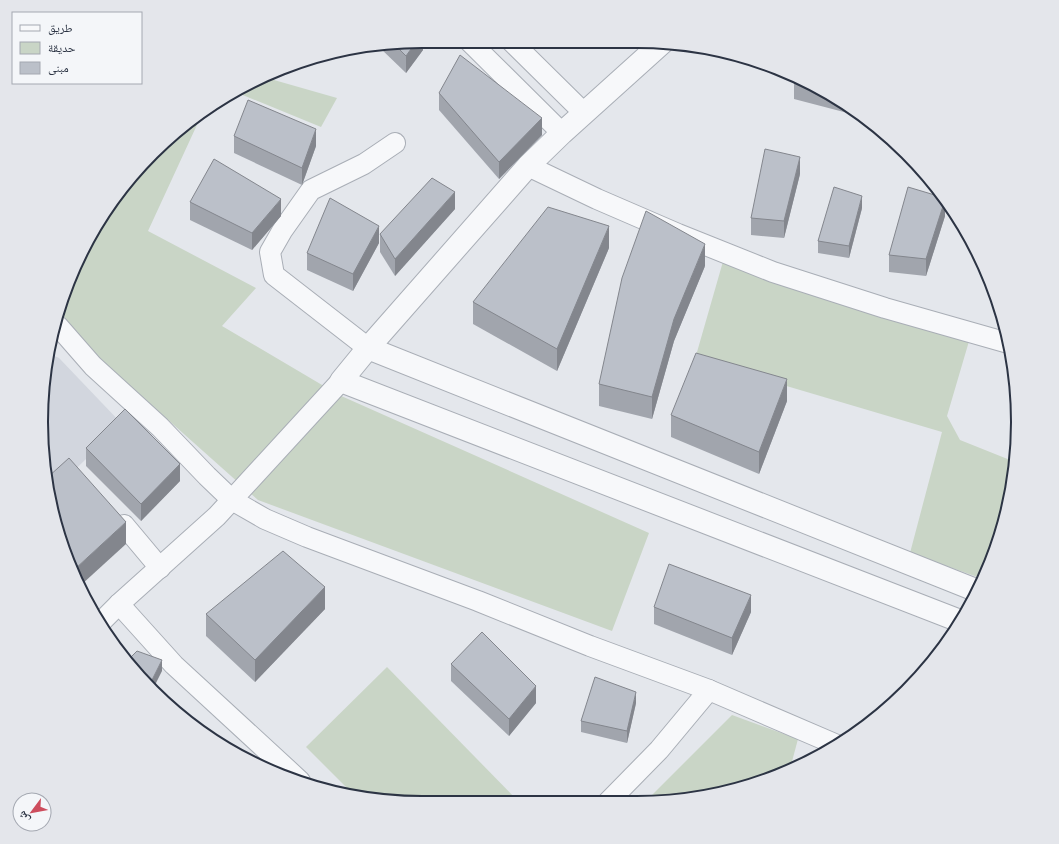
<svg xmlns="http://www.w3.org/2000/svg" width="1059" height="844" font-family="'PT Sans','Noto Naskh Arabic',sans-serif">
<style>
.built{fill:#d2d6de}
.green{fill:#c9d5c6}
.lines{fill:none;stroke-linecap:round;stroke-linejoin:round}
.minor-casing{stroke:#a9aeb6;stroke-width:22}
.tertiary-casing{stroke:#a9aeb6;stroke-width:24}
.minor{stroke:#f7f8fa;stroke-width:20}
.tertiary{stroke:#f7f8fa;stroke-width:22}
.wall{fill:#a1a5ad}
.shaded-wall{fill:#83868d}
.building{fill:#bbc0c9;stroke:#83868d}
.rim{fill:none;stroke:#2c3444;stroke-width:2}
</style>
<rect width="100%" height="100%" fill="#e4e7ec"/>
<path class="built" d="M50,354L59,358L122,424L51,493L41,422Z"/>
<g class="green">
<path d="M276,73L274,80L337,98L321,127L233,91Z"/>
<path d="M202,114L148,231L256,288L222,326L339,395L649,533L612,631L258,500L56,320L92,231L153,152Z"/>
<path d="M724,258L972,331L947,416L960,440L1015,462L1005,521L983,579L910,553L942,432L695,359Z"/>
<path d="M387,667L520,803H422L355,796L306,747Z"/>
<path d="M732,715L798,739L790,769L759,783L662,802H645Z"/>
</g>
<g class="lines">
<g class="minor-casing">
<g id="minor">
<path d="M469,41L562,133"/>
<path d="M511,41L584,113"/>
<path d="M528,166L597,199L678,234L773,272L885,308L1008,343"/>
<path d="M53,329L58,326L93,366L160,427L207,476L232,500L265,519L307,537L478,601L590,646L709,690L837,745"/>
<path d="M368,348L274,275L270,252L282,231L311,190L364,164L395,143"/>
<path d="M124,525L160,568"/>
<path d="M119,604L174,665L300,781"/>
<path d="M100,623L119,604L217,516L341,381"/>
<path d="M608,802L659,750L709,690"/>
</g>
</g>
<g class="tertiary-casing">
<g id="tertiary">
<path d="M663,42L562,133L528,166L368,348L341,381L960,621"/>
<path d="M368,348L978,591"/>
</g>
</g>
<use href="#minor" class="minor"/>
<use href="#tertiary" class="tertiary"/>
</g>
<g class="wall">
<path d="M423,41V50L406,73L379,47Z"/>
<path d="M795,78L828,92L863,117L794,99V82Z"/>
<path d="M439,93L542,135L499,179L439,110Z"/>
<path d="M234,136L316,146L302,185L234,153Z"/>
<path d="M800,174L784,238L751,235V218Z"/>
<path d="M190,202L281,216L252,250L190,220Z"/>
<path d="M945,205V216L926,276L889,272V255Z"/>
<path d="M862,208L849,258L818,253V241Z"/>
<path d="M455,209L395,276L380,252V234Z"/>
<path d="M379,243L353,291L307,270V253Z"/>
<path d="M609,248L557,371L473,324V302Z"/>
<path d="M705,266L674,341L652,419L599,406V384Z"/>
<path d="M787,401L759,474L671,437V415Z"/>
<path d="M86,448L180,481L141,521L86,466Z"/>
<path d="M654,607L751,612L732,655L654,624Z"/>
<path d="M325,609L255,682L206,636V614Z"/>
<path d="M451,664L536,703L509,736L451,681Z"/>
<path d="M636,703L627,743L581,732V721Z"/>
</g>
<g class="shaded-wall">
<path d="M423,41V50L406,73V56L416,42Z"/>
<path d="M542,118V135L499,179V162Z"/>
<path d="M316,129V146L302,185V168Z"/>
<path d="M800,157V174L784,238V221Z"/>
<path d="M455,192V209L395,276V259Z"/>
<path d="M862,196V208L849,258V246Z"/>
<path d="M281,199V216L252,250V233Z"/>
<path d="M944,203L945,205V216L926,276V259Z"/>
<path d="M379,226V243L353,291V274Z"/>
<path d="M609,226V248L557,371V349Z"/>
<path d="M705,244V266L674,341L652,419V397L674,319Z"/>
<path d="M787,379V401L759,474V452Z"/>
<path d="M180,464V481L141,521V504Z"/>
<path d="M126,522V544L81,585L75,571V569Z"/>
<path d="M325,587V609L255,682V660Z"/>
<path d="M751,595V612L732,655V638Z"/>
<path d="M162,660V671L153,689L149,686Z"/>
<path d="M536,686V703L509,736V719Z"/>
<path d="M636,692V703L627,743V731Z"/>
</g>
<g class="building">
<path d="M416,42L406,56L395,45Z"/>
<path d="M460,55L542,118L499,162L439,93Z"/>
<path d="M795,78L822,89L794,82Z"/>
<path d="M248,100L316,129L302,168L234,136Z"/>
<path d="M765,149L800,157L784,221L751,218Z"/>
<path d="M214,159L281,199L252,233L190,202Z"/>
<path d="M432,178L455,192L395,259L380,234Z"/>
<path d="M834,187L862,196L849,246L818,241Z"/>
<path d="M908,187L938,196L944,203L926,259L889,255Z"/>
<path d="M330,198L379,226L353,274L307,253Z"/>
<path d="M548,207L609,226L557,349L473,302Z"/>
<path d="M646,211L705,244L674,319L652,397L599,384L622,278Z"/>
<path d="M696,353L787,379L759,452L671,415Z"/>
<path d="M125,409L180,464L141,504L86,448Z"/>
<path d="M69,458L126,522L75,569L73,567L54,520L48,477Z"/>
<path d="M283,551L325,587L255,660L206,614Z"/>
<path d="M669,564L751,595L732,638L654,607Z"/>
<path d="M482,632L536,686L509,719L451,664Z"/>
<path d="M137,651L162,660L149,686L135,673L127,661Z"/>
<path d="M595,677L636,692L627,731L581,721Z"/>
</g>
<path d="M0 0H1059V844H0ZM422 48H637A374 374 0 0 1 1011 422V422A374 374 0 0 1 637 796H422A374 374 0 0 1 48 422V422A374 374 0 0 1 422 48Z" fill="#e4e6eb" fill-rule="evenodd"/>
<path class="rim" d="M422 48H637A374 374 0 0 1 1011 422V422A374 374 0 0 1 637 796H422A374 374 0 0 1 48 422V422A374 374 0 0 1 422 48Z"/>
<rect x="12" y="12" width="130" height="72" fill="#f4f6f9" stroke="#a4a8b1"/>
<rect x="20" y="25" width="20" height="6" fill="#f7f8fa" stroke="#a4a8b1"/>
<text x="48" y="32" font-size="12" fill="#2c3444">طريق</text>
<rect x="20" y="42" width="20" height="12" fill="#c9d5c6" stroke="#a4a8b1"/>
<text x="48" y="52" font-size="12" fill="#2c3444">حديقة</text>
<rect x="20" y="62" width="20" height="12" fill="#bbc0c9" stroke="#a4a8b1"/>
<text x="48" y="72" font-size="12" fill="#2c3444">مبنى</text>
<g transform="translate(32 812) rotate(238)"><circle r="19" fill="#f4f6f9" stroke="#a4a8b1"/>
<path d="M0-3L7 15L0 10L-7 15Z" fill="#cd4d5d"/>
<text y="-6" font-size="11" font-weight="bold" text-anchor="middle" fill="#2c3444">ش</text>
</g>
</svg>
